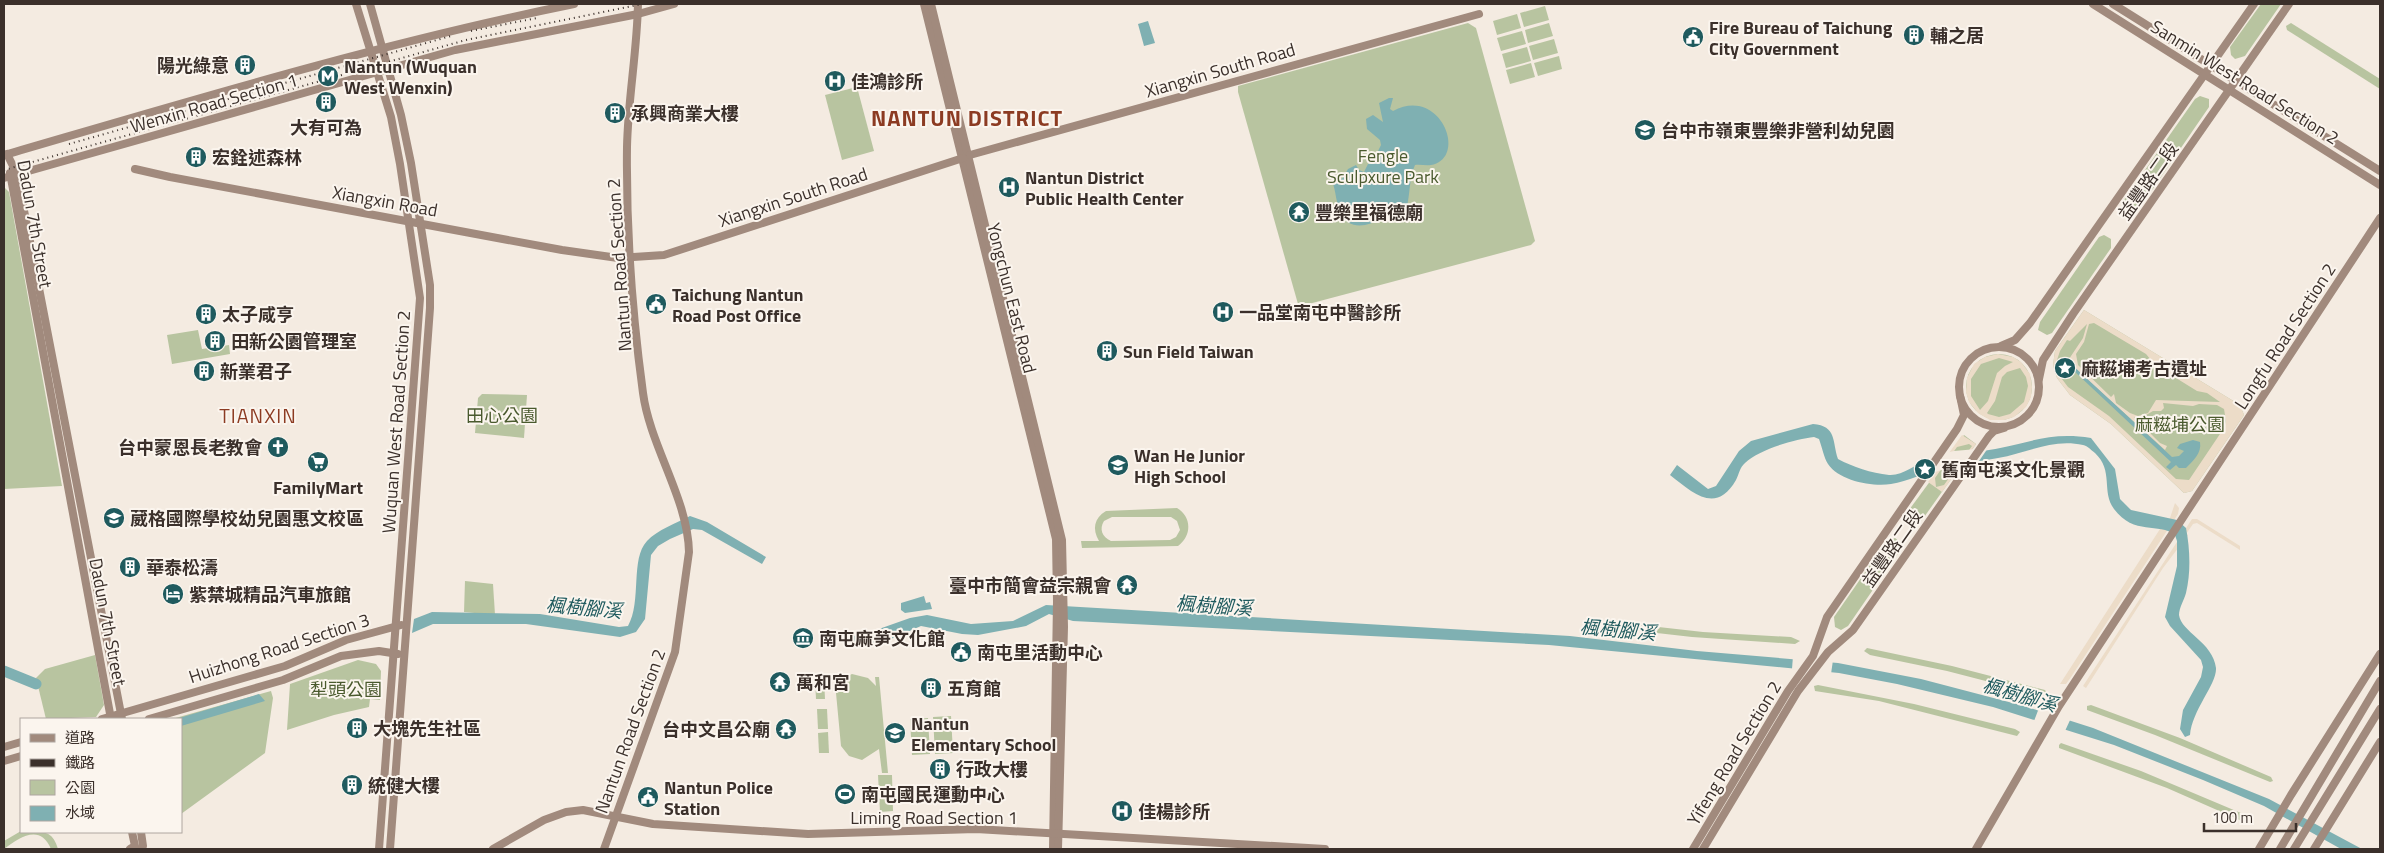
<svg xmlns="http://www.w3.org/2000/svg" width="2384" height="853" font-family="'Titillium Web','Noto Sans TC',sans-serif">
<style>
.green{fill:#b8c4a0;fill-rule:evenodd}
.plaza{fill:#ecdcc8;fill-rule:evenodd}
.water{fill:#7fb0b2}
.pier{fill:#f4ebe1}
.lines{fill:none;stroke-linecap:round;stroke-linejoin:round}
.river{stroke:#7fb0b2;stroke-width:11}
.secondary{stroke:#a18a7d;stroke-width:8}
.rail{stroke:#3b302b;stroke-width:2;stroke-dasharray:1 4;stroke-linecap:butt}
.labels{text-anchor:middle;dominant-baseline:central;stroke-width:4;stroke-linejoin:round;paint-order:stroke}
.poi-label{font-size:18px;font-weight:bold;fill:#3b302b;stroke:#fbf5ee;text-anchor:start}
.street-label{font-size:18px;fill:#3b302b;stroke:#fbf5ee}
.park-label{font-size:18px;fill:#4a5a2e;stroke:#fbf5ee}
.water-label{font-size:19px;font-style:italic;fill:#1f5a5e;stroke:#fbf5ee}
.quarter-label{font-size:20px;letter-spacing:1px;fill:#8c3b22;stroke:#fbf5ee}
.district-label{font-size:22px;font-weight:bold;letter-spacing:1px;fill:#8c3b22;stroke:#fbf5ee}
</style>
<rect width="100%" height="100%" fill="#f4ebe1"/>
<g class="green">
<path d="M2261,4H2281L2245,56L2235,59L2231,55L2230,47Z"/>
<path d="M1545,6L1549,20L1524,27L1520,13Z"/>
<path d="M1517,14L1521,28L1497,35L1493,21Z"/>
<path d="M1468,23L1476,28L1535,241L1531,245L1301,306L1298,304L1238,92V86Z"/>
<path d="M1549,23L1553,36L1528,43L1525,30Z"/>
<path d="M2291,23L2380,79V89L2287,30L2286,26Z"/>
<path d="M1522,31L1526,44L1501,51L1497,38Z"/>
<path d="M1554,39L1558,53L1533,60L1529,46Z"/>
<path d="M1527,47L1531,61L1506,68L1502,54Z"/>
<path d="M1559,56L1562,69L1538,76L1534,63Z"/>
<path d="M1531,63L1535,77L1510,84L1506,70Z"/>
<path d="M857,87L874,151L842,160L825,95Z"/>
<path d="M2200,96L2209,99V107L2139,209L2133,212L2128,211L2124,205V200L2195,99Z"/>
<path d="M4,187L9,192L62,486L4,489Z"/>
<path d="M2104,235L2111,239V248L2052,333L2047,335L2038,330L2040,322L2099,237Z"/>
<path d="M2084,310L2240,405L2244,415L2192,491L2184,493L2111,424L2070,395L2057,378L2053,365L2055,351Z"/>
<path d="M198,330L202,349L229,345L230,354L172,364L167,335Z"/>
<circle cx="1999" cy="387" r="33"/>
<path d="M482,394L527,395L524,438L475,433L478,398Z"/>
<path d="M1964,435L1976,444L1922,520L1916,523L1908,518L1909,510Z"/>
<path d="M1177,508C1192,517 1192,536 1178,546L1082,548L1081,541H1099C1092,529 1094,518 1106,511ZM1112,517H1171L1177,521L1180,530L1176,537L1170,540L1111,541C1102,537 1099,529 1104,521Z"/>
<path d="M1895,538L1900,542L1901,549L1848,626L1841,630L1835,627L1834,617L1886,542Z"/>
<path d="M465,581L493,584L495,615L464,612Z"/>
<path d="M1614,622L1703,632L1791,637L1800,641L1795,644L1692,637L1613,628Z"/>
<path d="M1867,648L1952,666L2045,690L2048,695L2044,696L1947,671L1870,655L1864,651Z"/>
<path d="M95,655L104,705L96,717L46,719L36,678L45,669Z"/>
<path d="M358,660L376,664L381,671L380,700L370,699L369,707L334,715L287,730L290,684Z"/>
<path d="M852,674L868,678L876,686L875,677H879L888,773H882L879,749L862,760L849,756L841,746L836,693L846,677Z"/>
<path d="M824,678L825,699H816L815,679Z"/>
<path d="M1818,685L1914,704L2015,729L2020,732L2017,736L2013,735L1879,701L1815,691L1814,686Z"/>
<path d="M271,691L273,698L265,753L181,814V719H172Z"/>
<path d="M2091,705L2180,738L2271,777L2273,781L2270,782L2155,735L2087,710V706Z"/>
<path d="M817,709H827L828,729H818Z"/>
<path d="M951,716L953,753L935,754L933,717Z"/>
<path d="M928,718L930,754L912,755L910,719Z"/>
<path d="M828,732L829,753H819L818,733Z"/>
<path d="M2061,743L2141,771L2248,816L2251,822L2242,821L2167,788L2059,748V745Z"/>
<path d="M878,775H892L893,811L880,812Z"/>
<path d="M21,831C38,835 51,825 58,849H51C40,823 19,838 4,849V841Z"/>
</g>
<g class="plaza">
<path d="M2084,310L2240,405L2244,415L2192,491L2184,493L2111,424L2070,395L2057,378L2053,365L2055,351ZM2094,323L2146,354L2155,365L2197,391L2207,393L2220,402L2156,400L2148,413L2138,416L2130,413L2116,403L2114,394L2111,397L2078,365L2076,354L2084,342L2089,324ZM2087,324L2083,338L2069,359V363L2165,450L2167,446L2160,443L2134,417L2141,418L2153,411H2161L2164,408L2163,403L2193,406L2199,404L2217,405L2224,409L2226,421L2224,428L2189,480L2176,479L2109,416L2068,387L2059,375L2057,360L2060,351L2067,340L2070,341Z"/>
<path d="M1998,354L2013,357L2021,362L2030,374L2032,387L2031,397L2026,407L2014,417L2004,420H1990L1978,413L1969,402L1966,392L1967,378L1974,364L1985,357ZM1999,358L2013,362L2005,366L1997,373L1988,401L1980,410L1971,396V379L1981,364ZM2020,368L2026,377L2028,386L2024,402L2010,414L1999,417L1988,414L1987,413L1995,401L2002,377L2007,372Z"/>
<path d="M1962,435L1976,444L1942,492L1928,482ZM1969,444L1972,446L1944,485L1936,487L1935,478L1957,447Z"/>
<path d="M2175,503L2179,508L2178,514L2071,677L2066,684H2060L2160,529L2170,518Z"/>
<path d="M2192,519H2197L2240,546V550L2197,523L2193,524L2186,534L2188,535L2163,568L2086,688L2083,686Z"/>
</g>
<g class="water">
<path d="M1148,21L1155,43L1144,46L1138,24Z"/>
<path d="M1389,98H1393L1390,109L1393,111C1440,85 1469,158 1431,165C1426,166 1420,164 1415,165C1407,183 1412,203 1401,222L1381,218C1368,227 1348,231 1340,212C1336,203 1336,191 1332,181L1334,177L1342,179L1348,169L1356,165L1359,170L1364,172L1368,164L1372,163L1381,145L1380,140L1367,129L1366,119L1373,115L1383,122L1379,103Z"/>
<path d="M2070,363L2172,457L2179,456L2184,451L2177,448L2180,444L2193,440L2200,442C2202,453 2193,461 2186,468H2179L2176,465L2170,470L2166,467L2171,462L2074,371Z"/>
<path d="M1813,424C1837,426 1832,441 1838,459C1853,467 1871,473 1889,475C1903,476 1915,464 1928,460C1948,454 1968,454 1989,450C2028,444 2049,431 2091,438L2115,469L2120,499L2131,510L2177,520L2186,528C2190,548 2191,573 2186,593C2184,600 2179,608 2179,615C2181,632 2213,642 2216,668C2217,684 2192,710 2190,735L2185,737L2180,729L2183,710L2201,677L2203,667L2201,660L2170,626L2165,617L2177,566V541L2175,535C2159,522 2134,536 2114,509C2101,491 2114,471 2095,453C2091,450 2088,446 2083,445C2053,438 2027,453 1998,458C1979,462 1960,462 1942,468C1925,473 1908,481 1891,484C1873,487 1839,481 1828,464C1824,458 1822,447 1819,439L1814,437C1795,439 1758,450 1745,463C1740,467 1739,474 1736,480C1716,515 1693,493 1670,475L1677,465L1708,489L1716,486L1739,451L1751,441Z"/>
<path d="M690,516L707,522L766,557L762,564L702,530L693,529L670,539L658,546L651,555L645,619L636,632L620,637L526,624H433L412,633L414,619L432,612L540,614L619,627L628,626C642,601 630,559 647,541C657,530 677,523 690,516Z"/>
<path d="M924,596L926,603L930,602L932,609L905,613L901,610V603Z"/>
<path d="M1046,605L1570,636L1697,651L1838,663L1921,679L2024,706L2093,728L2269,799L2362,849H2341L2264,806L2203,780L2114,745L1993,707L1897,684L1839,673L1549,645L1073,621L1049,614L1026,626L978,635L962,634L921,626L872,647L846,648L845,640L835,637L862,635L910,618L927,615L971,624L1013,621Z"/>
<path d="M259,694L265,701L181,726V719H176Z"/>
</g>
<g class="pier">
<path d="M1988,448L1977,464L1944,469L1916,479L1929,457L1954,451Z"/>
<path d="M1793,656L1833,660L1831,674L1792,669Z"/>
<path d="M2039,708L2071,718L2065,731L2034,721Z"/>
</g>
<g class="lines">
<path class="river" d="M4,671L36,684"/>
<g class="secondary">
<path d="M356,4L391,117L400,164L420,298L379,849"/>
<path d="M370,4L401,115L411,163L430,285V308L390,849"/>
<path d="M924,4L1056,539L1057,602L1053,849"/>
<path d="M931,4L1062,540L1064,627L1058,849"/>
<path d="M2093,4L2380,185"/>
<path d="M2113,4L2380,171"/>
<path d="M7,154L17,174L122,719"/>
<path d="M4,155C193,100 381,43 574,4"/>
<path d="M970,155L1479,14"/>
<path d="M135,169L170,177L562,250L618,258L664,255L963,158"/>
<path d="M10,173L111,719"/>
<path d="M4,178L455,50L638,14L674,4"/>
<path d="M2001,346L2015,340L2030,323L2254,4"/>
<circle cx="1999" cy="387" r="40"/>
<path d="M2039,379L2043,360L2073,314L2289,4"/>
<path d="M102,719L285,666L346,640L401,625"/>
<path d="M149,719L283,680L341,656L379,651L398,654"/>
<path d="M4,747L21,742"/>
<path d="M4,761L21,756"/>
<path d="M141,832L143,846L141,849"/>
<path d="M130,849L135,846L132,832"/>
<path d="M493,849L544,820L566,812L583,810L653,824L808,834L976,829L1325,849"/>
<path d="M604,849L675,652L689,552C688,499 650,446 643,393C632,312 626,229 627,147C628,99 637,52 638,4"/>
<path d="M1693,849L1788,691L1813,656L1827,617L1957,429L1964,415L1960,396"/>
<path d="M1703,849L1798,691L1828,652L1853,630L1989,436L1994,431L2004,428"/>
<path d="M1976,849L2059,706L2380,218"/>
<path d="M2259,849L2291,795L2380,654"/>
<path d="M2280,849L2380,681"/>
<path d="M2294,849L2380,709"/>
<path d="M2314,849L2380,742"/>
</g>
<g class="rail">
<path d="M471,31L537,18"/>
<path d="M69,144L451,36"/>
<path d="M4,170L466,40L642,4"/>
</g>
</g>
<defs>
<g id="building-disc" transform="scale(1.125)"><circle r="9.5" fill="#1f5a5e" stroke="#fbf5ee"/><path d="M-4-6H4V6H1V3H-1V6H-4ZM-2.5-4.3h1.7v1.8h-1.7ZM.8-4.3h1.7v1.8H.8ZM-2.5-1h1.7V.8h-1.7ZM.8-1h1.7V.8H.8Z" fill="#fff"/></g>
<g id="civic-disc" transform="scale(1.125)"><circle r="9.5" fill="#1f5a5e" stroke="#fbf5ee"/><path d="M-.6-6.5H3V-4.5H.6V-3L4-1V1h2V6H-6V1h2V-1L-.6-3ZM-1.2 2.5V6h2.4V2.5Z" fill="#fff"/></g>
<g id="metro-disc" transform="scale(1.125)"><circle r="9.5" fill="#1f5a5e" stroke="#fbf5ee"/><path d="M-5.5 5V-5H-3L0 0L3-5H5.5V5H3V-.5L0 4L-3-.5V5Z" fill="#fff"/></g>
<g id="hospital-disc" transform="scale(1.125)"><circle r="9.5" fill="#1f5a5e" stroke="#fbf5ee"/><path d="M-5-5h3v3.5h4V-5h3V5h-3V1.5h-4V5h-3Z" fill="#fff"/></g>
<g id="school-disc" transform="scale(1.125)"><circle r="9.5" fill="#1f5a5e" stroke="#fbf5ee"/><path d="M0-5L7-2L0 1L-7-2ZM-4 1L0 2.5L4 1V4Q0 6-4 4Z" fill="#fff"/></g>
<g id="temple-disc" transform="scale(1.125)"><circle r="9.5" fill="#1f5a5e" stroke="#fbf5ee"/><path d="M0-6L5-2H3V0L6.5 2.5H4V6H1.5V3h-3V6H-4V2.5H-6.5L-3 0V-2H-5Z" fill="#fff"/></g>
<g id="sight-disc" transform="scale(1.125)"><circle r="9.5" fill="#1f5a5e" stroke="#fbf5ee"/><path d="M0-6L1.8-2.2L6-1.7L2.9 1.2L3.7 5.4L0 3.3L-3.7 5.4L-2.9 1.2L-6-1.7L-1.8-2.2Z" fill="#fff"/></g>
<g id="church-disc" transform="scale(1.125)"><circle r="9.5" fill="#1f5a5e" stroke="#fbf5ee"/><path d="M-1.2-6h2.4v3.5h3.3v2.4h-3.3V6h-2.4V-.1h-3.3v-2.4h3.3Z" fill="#fff"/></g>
<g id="supermarket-disc" transform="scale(1.125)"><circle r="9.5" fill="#1f5a5e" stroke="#fbf5ee"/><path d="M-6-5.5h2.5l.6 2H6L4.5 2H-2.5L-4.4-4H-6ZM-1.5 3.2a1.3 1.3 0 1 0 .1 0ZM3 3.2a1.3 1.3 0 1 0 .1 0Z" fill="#fff"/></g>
<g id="hotel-disc" transform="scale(1.125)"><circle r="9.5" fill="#1f5a5e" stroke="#fbf5ee"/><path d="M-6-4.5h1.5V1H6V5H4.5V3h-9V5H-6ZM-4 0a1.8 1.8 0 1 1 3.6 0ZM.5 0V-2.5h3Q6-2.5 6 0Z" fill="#fff"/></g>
<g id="museum-disc" transform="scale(1.125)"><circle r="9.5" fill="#1f5a5e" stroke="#fbf5ee"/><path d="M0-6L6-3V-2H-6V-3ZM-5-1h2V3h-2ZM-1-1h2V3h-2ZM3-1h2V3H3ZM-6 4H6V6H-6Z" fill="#fff"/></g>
<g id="stadium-disc" transform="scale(1.125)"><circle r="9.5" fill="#1f5a5e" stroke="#fbf5ee"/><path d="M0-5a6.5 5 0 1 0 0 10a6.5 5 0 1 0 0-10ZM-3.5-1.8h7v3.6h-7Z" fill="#fff"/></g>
</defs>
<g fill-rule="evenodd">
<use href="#building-disc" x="1914" y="35"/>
<use href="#civic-disc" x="1693" y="37"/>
<use href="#building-disc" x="245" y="65"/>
<use href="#metro-disc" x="328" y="76"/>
<use href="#hospital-disc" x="835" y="81"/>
<use href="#building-disc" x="326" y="102"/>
<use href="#building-disc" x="615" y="113"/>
<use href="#school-disc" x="1645" y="130"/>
<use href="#building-disc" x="196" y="157"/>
<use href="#hospital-disc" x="1009" y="187"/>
<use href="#temple-disc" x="1299" y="212"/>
<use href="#civic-disc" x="656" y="304"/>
<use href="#hospital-disc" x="1223" y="312"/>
<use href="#building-disc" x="206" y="314"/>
<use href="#building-disc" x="215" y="341"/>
<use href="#building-disc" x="1107" y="351"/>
<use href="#sight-disc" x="2065" y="368"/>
<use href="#building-disc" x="204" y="371"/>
<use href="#church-disc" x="278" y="447"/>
<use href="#supermarket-disc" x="318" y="462"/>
<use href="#school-disc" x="1118" y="465"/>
<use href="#sight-disc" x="1925" y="469"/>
<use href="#school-disc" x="114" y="518"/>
<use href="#building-disc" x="130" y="567"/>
<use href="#temple-disc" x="1127" y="585"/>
<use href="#hotel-disc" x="173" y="594"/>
<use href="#museum-disc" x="803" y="638"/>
<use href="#civic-disc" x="961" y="652"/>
<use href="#temple-disc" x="780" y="682"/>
<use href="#building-disc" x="931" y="688"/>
<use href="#building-disc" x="357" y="728"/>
<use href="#temple-disc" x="786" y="729"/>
<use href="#school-disc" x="895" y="733"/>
<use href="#building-disc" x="940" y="769"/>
<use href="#building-disc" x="352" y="785"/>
<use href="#stadium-disc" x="845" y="794"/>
<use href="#civic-disc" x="648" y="797"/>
<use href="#hospital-disc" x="1122" y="811"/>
</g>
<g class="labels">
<g class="poi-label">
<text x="1709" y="27">Fire Bureau of Taichung<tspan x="1709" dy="21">City Government</tspan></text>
<text x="1930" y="35">輔之居</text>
<text x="229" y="65" text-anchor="end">陽光綠意</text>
<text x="344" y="66">Nantun (Wuquan<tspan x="344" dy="21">West Wenxin)</tspan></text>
<text x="851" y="81">佳鴻診所</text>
<text x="631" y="113">承興商業大樓</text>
<text x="326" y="127" text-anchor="middle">大有可為</text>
<text x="1661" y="130">台中市嶺東豐樂非營利幼兒園</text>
<text x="212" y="157">宏銓述森林</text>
<text x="1025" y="177">Nantun District<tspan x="1025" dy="21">Public Health Center</tspan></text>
<text x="1315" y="212">豐樂里福德廟</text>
<text x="672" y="294">Taichung Nantun<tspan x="672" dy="21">Road Post Office</tspan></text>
<text x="1239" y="312">一品堂南屯中醫診所</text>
<text x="222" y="314">太子咸亨</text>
<text x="231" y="341">田新公園管理室</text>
<text x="1123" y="351">Sun Field Taiwan</text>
<text x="2081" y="368">麻糍埔考古遺址</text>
<text x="220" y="371">新業君子</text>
<text x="262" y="447" text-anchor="end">台中蒙恩長老教會</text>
<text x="1134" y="455">Wan He Junior<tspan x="1134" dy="21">High School</tspan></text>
<text x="1941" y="469">舊南屯溪文化景觀</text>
<text x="318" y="487" text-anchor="middle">FamilyMart</text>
<text x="130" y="518">葳格國際學校幼兒園惠文校區</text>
<text x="146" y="567">華泰松濤</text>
<text x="1111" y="585" text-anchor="end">臺中市簡會益宗親會</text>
<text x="189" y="594">紫禁城精品汽車旅館</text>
<text x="819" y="638">南屯麻芛文化館</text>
<text x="977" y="652">南屯里活動中心</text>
<text x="796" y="682">萬和宮</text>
<text x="947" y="688">五育館</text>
<text x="911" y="723">Nantun<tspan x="911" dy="21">Elementary School</tspan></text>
<text x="373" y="728">大塊先生社區</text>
<text x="770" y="729" text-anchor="end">台中文昌公廟</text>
<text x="956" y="769">行政大樓</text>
<text x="368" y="785">統健大樓</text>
<text x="664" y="787">Nantun Police<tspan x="664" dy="21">Station</tspan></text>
<text x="861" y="794">南屯國民運動中心</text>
<text x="1138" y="811">佳楊診所</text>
</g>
<g class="street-label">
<text transform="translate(1220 70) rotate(-16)">Xiangxin South Road</text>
<text transform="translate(2245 82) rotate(32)">Sanmin West Road Section 2</text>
<text transform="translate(214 103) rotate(-16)">Wenxin Road Section 1</text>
<text transform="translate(2148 181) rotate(-55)">益豐路二段</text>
<text transform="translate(793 197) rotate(-18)">Xiangxin South Road</text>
<text transform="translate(385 201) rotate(10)">Xiangxin Road</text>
<text transform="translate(35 224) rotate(80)">Dadun 7th Street</text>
<text transform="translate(619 265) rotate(-94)">Nantun Road Section 2</text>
<text transform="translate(1012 298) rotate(76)">Yongchun East Road</text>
<text transform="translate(2285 336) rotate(-57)">Longfu Road Section 2</text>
<text transform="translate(396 422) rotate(-86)">Wuquan West Road Section 2</text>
<text transform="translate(1892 548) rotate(-55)">益豐路二段</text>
<text transform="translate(108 622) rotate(79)">Dadun 7th Street</text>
<text transform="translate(279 648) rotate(-18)">Huizhong Road Section 3</text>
<text transform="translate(630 731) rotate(-70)">Nantun Road Section 2</text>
<text transform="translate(1734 753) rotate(-59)">Yifeng Road Section 2</text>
<text x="934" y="817">Liming Road Section 1</text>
</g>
<g class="park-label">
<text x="1383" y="155">Fengle<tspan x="1383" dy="21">Sculpxure Park</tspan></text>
<text x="502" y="415">田心公園</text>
<text x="2180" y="424">麻糍埔公園</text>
<text x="346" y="689">犁頭公園</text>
</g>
<g class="water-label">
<text transform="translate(1214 605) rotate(4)">楓樹腳溪</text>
<text transform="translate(584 607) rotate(5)">楓樹腳溪</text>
<text transform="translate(1618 629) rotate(5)">楓樹腳溪</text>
<text transform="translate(2020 694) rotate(16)">楓樹腳溪</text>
</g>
<g class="quarter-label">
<text x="258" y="415">TIANXIN</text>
</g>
<g class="district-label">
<text x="967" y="118">NANTUN DISTRICT</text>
</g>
</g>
<rect width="2384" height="853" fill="none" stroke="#3b302b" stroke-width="10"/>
<rect x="20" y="718" width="162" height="115" fill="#fbf5ee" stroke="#aea6a0"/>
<rect x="30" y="734" width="25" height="8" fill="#a18a7d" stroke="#aea6a0"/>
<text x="65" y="743" font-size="15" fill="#3b302b">道路</text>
<rect x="30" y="759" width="25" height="8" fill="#3b302b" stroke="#aea6a0"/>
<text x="65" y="768" font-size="15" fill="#3b302b">鐵路</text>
<rect x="30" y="780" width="25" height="15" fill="#b8c4a0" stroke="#aea6a0"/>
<text x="65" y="793" font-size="15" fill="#3b302b">公園</text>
<rect x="30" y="806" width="25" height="15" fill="#7fb0b2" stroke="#aea6a0"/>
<text x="65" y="818" font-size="15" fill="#3b302b">水域</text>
<path d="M2204 823v8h92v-8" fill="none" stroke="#3b302b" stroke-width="2.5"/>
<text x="2212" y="823" font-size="15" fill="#3b302b" stroke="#fbf5ee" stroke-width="4" paint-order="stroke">100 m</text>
</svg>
